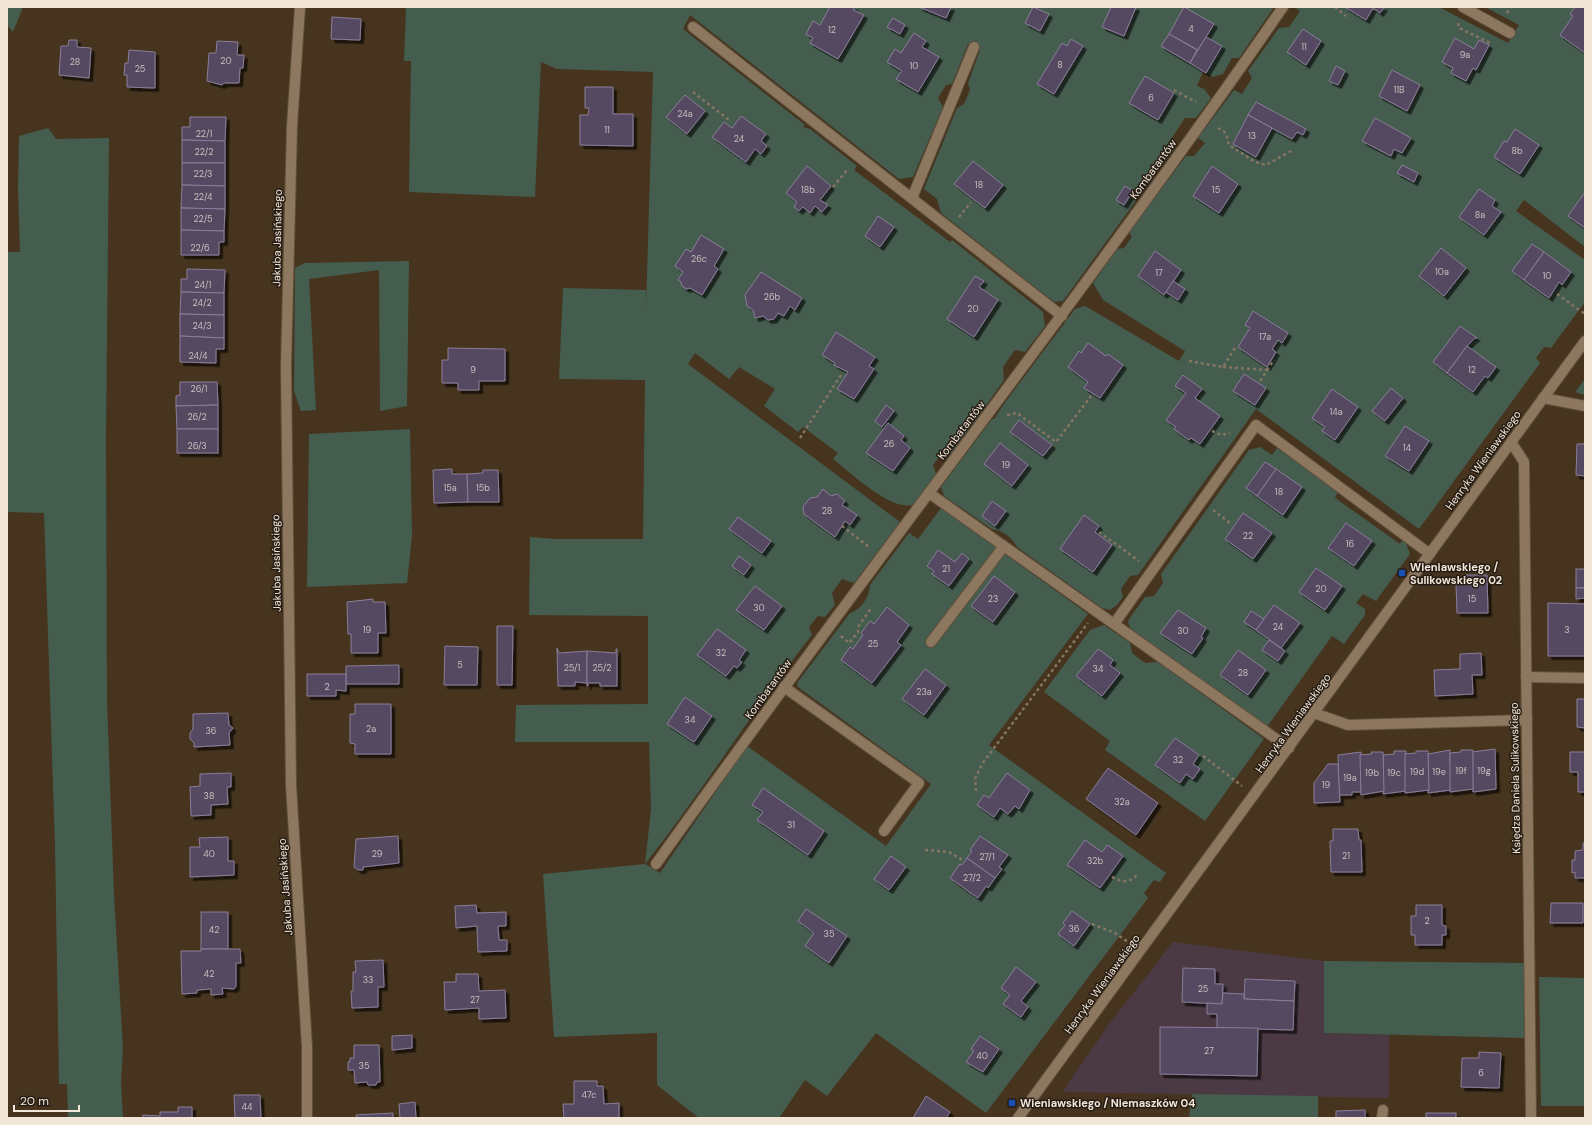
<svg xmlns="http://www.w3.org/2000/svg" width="1592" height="1125" font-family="'DM Sans',sans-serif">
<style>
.commercial{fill:#4b3943}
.green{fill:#455d4e}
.building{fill:#544862;stroke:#8a7e99;filter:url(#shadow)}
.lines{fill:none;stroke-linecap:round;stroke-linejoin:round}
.minor-casing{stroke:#5f503c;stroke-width:12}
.path{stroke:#857562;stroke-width:2.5;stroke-dasharray:3 3;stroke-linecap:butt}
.minor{stroke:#8d785f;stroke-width:10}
.transit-dot{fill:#1a4fb4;stroke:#261d14;stroke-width:1.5}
.labels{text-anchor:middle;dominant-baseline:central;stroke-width:3;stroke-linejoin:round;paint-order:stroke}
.number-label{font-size:9px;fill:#cabebb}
.street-label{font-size:11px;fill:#f2e6d9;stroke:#261d14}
.poi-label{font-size:11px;font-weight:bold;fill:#f2e6d9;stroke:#261d14;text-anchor:start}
</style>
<defs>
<filter id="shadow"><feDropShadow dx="3.5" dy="3.5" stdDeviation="0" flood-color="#0009"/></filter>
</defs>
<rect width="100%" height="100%" fill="#46341e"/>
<path class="commercial" d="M1173,942L1324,961V1033L1389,1035V1098L1062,1092L1112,1020Z"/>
<g class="green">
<path d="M7,7H23L13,32L7,25Z"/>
<path d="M406,7H1274L1239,58H1232L1223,74L1213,77L1203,72L1197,86L1204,89L1211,98L1196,118H1185L1169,142L1175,147L1063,301L1054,302L941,213L937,199L924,189L957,108L964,104L970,90L968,83L980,50L968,44L952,84L946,85L938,98L943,107L913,177L899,179L690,15L683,29L805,125L803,127L810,129L857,166L854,170L950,242L952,240L1043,312L1045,326L1025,352L1015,350L1003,367L1004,380L952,453L941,454L933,465L936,474C931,482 921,500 914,504C893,514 849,471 833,459L838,453L803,427L798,432L764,406L775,389L739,367L729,379L695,353L688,364L900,522L854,583L842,579L832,593L835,605L825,617L818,616L809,627L812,635C753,709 704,790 645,864L660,873L747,746L886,846L931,784L798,687L797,683L850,613C862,609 869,597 870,585L909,533L918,539L941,508L1088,614L989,745L1166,873L1160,882L1154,880L1144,893L1148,898L986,1113L876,1033L827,1096L805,1080L779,1118H699L657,1085V1033L554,1037L543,874L645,864L651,809L649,742H515L516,705L648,704V616L529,615L530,537L555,539H643L645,380L559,379L563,288L646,290V307L653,72L557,69L541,62L535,197L409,192L411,61H404Z"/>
<path d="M1294,7H1439L1508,43L1519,25L1485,7H1585V247L1524,200L1516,211L1585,260V302L1551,348L1544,347L1536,358L1540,363L1419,529L1256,409L1138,575L1130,576L1121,589L1123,597L1117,605L1110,610L1102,608L1017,547C1012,537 1002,530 992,529L944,496L941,487L992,419H994L1006,401L1075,309L1085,306L1179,361L1185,351L1103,300L1093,283L1117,249L1124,248L1132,237L1129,232L1186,156H1194L1205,143L1198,138L1234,90L1242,94L1252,78L1248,71L1279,28L1289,27L1300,11Z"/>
<path d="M48,128L56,139L109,138L106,438L107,700L114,895L123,1049L121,1081L123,1118H68L67,1084H59L55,846L44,513L7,512V252H20L18,189L19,136Z"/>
<path d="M409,261L407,406L380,411L379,270L309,279L316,410L301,411L294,391L295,268L305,263Z"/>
<path d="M1585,379V395L1575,392Z"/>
<path d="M410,429L412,536L407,583L307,587L309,434Z"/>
<path d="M1260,447L1272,455L1277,448L1339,491L1335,497L1338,500L1400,544L1402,540L1406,543L1410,554L1376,601L1363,594L1356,603L1365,609V615L1344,644L1332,636L1267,727L1131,629L1128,623L1129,619L1145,597L1154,596L1163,583L1161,574L1249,450Z"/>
<path d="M1104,625L1130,643L1132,653L1145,663L1157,662L1165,667L1264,739L1205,821L1105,750L1110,741L1044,692L1090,630Z"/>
<path d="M1324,961L1524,963L1525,1038L1324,1033Z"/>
<path d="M1539,977L1585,978V1106H1541Z"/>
<path d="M1192,1094L1318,1096V1118H1189Z"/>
</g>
<g class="building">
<path d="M830,7H855L853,10L864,15L838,59L810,43L813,38L806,34L813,21L820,25Z"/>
<path d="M919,7H951L946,18Z"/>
<path d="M1033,7L1049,14L1040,31L1025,23Z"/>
<path d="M1111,7H1136L1124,36L1102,27Z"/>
<path d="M1184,7L1214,24L1198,50L1169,34Z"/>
<path d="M1345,7H1384L1380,13L1373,8L1366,20Z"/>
<path d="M1575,7H1585V53L1560,35L1573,16L1570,14Z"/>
<path d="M332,17L361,19L360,40L331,39Z"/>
<path d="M893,18L905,25L900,34L887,27Z"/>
<path d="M1303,29L1321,41L1306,65L1287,52Z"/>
<path d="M914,33L926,41L922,47L939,57L918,92L896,79L902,71L887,62L895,49L901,53Z"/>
<path d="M1169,34L1197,50L1190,63L1161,46Z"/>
<path d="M1206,37L1222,46L1206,73L1190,63Z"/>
<path d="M1455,38L1474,49L1479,40L1489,45L1476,70L1473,68L1466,81L1451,73L1453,68L1442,62Z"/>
<path d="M1071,39L1083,46L1054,94L1037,84L1062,43L1067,46Z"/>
<path d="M69,40H77V47L91,48L89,78L59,75L61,46H68Z"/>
<path d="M217,41L238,42L237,55H244L243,68H240L239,83H224L222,85L207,81L209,53H216Z"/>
<path d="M129,50L155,52V88L127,87V75H124L125,63H128Z"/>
<path d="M1336,66L1345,71L1338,85L1329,81Z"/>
<path d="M1392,70L1420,85L1407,111L1379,96Z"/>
<path d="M1145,76L1174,93L1158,120L1129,103Z"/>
<path d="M585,87H613V114H633V146L580,145V115H588L589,108H585Z"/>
<path d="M685,95L705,111L687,134L666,117Z"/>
<path d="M1256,102L1306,129L1303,135L1297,132L1292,139L1248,115Z"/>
<path d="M1248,115L1272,128L1256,157L1233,144Z"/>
<path d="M741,116L766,134L761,141L767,146L761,154L755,149L746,162L712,137L724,122L732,128Z"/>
<path d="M190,117H226L225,141L182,140V127H190Z"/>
<path d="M1375,118L1411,138L1402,153L1394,149L1391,156L1362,141Z"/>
<path d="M1515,129L1539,145L1520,174L1494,157L1504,141L1507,142Z"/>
<path d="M182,140L225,141V163H182Z"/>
<path d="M973,161L1003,185L985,208L954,184Z"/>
<path d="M182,163H225V186L182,185Z"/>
<path d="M1402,165L1418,173L1414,182L1397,173Z"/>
<path d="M807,166L831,186L820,200L828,205L822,212L815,206L810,213L803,207L799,211L794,207L797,202L786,193Z"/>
<path d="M1212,166L1238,184L1219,213L1193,196Z"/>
<path d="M182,185L225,186V209L181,208Z"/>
<path d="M1125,186L1133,191L1124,205L1116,200Z"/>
<path d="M1479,189L1495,200L1492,206L1501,212L1484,235L1459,217Z"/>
<path d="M1585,192V228L1568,216Z"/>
<path d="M181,208L225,209L224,231L181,230Z"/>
<path d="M878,216L894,227L880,247L865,236Z"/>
<path d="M181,230L224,231V242H219V255H181Z"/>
<path d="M701,235L724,249L714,266L718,269L702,295L690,288L686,289L682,286L681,282L678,280L683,272L675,266L686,249L691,252Z"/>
<path d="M1532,244L1544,252L1524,280L1512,271Z"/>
<path d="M1441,248L1466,268L1444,296L1419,276Z"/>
<path d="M1155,251L1181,270L1164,295L1138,276Z"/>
<path d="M1544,252L1571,272L1562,285L1559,282L1549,298L1524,280Z"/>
<path d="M187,269L225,270L224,293L181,292V279H187Z"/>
<path d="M761,272L802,298L795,310L790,306L784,316L778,313L774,319L768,320L763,316L755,318L753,310L747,306L745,295Z"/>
<path d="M975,276L984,281L979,287L998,300L974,337L947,319Z"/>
<path d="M1173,281L1185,289L1178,300L1166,292Z"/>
<path d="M181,292L224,293V315L180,314Z"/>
<path d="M1253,311L1288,333L1282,343L1278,340L1272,349L1276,352L1267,367L1238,347L1250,328L1245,325Z"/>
<path d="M180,314L224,315V338L180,336Z"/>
<path d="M1460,326L1477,338H1475L1467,346L1447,373L1433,362Z"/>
<path d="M836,332L875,357L869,366L874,369L854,399L837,389L848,372L834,365L835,363L822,355Z"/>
<path d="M180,336L224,338V349H216V363L180,362Z"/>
<path d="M1088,343L1106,356L1108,354L1123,365L1100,398L1084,388L1088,382L1068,367L1079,351L1081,353Z"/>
<path d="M1467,346L1496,367L1488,378L1485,376L1473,392L1447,373Z"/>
<path d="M448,348L505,349V381H479V390H458V383H442V360H448Z"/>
<path d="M1244,374L1266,388L1255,405L1233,391Z"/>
<path d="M1183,375L1202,389L1195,398L1220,416L1200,444L1191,438L1189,440L1174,429L1176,427L1166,420L1186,393L1175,386Z"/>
<path d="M180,382H217L218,405L176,406V396L180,395Z"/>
<path d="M1391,388L1403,398L1385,421L1372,411Z"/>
<path d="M1332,389L1358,407L1335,440L1322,431L1325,427L1312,418Z"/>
<path d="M218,405V429H177L176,406Z"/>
<path d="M886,405L894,411L882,427L875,421Z"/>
<path d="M1019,420L1052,445L1043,456L1010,432Z"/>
<path d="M888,423L904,436L901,440L910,448L893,471L866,453Z"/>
<path d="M1405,426L1429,441L1409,471L1385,456Z"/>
<rect x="177" y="429" width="41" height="24"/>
<path d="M1000,443L1028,465L1012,486L984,464Z"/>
<path d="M1577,444H1585V476L1576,475Z"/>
<path d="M1265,462L1276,469L1257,496L1246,488Z"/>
<path d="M452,469V474H467L468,502L434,503L433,470Z"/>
<path d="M1276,469L1302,487L1283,515L1257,496Z"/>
<path d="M483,470H498L499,502H468L467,474L483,473Z"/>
<path d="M823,489L831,496L837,494L845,501L842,505L857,515L850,525L845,521L835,537L804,514L803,507L810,498L817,497Z"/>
<path d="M992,501L1006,511L995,526L982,516Z"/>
<path d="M1243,513L1272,533L1253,559L1225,539Z"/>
<path d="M1084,515L1099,526L1095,532L1112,545L1093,572L1060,549Z"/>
<path d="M738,517L771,541L762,553L729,529Z"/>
<path d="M1346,523L1372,541L1354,566L1328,548Z"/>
<path d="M938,550L955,562L962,553L969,559L949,586L932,574L934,571L927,566Z"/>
<path d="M739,556L751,565L744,575L732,566Z"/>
<path d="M1316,568L1342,586L1325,610L1299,592Z"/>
<rect x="1576" y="569" width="9" height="19"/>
<path d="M1466,575H1487L1488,613H1457L1456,584H1466Z"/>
<path d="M994,576L1015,592L993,622L971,606Z"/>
<path d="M755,586L782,606L764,630L736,610Z"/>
<path d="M1576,588H1585V598L1576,599Z"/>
<path d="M373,599V602H385L386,633H378V653H351V634H348L347,602Z"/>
<path d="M1548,603L1585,604V656H1548Z"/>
<path d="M1274,605L1300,623L1281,648L1256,630Z"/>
<path d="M887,607L909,625L897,642L901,645L872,683L841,660L850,647L853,649L863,635L861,633L870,621L874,624Z"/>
<path d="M1178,610L1206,628L1201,637L1203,638L1192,654L1160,633Z"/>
<path d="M1251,611L1264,619L1256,630L1244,622Z"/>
<path d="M497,626H513L512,685H497Z"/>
<path d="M717,629L746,650L739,660L742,662L737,668L734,666L726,676L697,655Z"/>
<path d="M1269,640L1285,651L1278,661L1262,650Z"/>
<path d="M445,646L478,647L477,685H444Z"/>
<path d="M557,648L559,653L587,651V683L575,682V686H558Z"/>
<path d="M616,649H617V686H600V683H588V686H587V651L616,653Z"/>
<path d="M1098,649L1113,660L1110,665L1120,673L1102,696L1076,676Z"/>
<path d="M1238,650L1266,670L1248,695L1220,675Z"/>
<path d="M1481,653L1482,675H1472L1473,694L1435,696L1434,670L1460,669V654Z"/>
<path d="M399,665V684H346V666Z"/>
<path d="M925,669L946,685L924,715L902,699Z"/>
<path d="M307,674H346V691L336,690V696H307Z"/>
<path d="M685,697L712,716L694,742L667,724Z"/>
<path d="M1577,699H1585V728L1577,727Z"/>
<path d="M355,704H391V754H355V744L350,743V714H355Z"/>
<path d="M228,713L229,725L233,728L229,733L230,745L194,747V743L190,739V733L193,729V714Z"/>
<path d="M1175,738L1199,755L1193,764L1200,769L1193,779L1186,774L1180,783L1155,765Z"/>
<path d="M1495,749L1496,789L1473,792L1472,752Z"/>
<path d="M1450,750L1451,790L1428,793V754Z"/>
<path d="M1461,750H1473V789L1450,792V753L1461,752Z"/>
<path d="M1394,751H1406V791L1383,794V755L1394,754Z"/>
<path d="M1416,751H1428L1429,790L1405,793V754L1416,753Z"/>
<path d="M1361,752V792H1352V795H1339L1338,755Z"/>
<path d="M1371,752H1383L1384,791L1361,795L1360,755L1372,754Z"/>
<path d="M1570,752H1585V792H1578V772H1570Z"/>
<path d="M1328,764H1338L1340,802L1314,803V783Z"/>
<path d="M1108,768L1158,803L1136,835L1086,799Z"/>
<path d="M231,773V787H227L228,804L211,805V815L191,816L190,787L200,786V774Z"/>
<path d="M1007,773L1030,790L1019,809L1015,806L1008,814L1000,808L994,817L977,805L984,795L989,798Z"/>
<path d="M763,788L824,831L808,855L757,820L763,812L752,805Z"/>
<path d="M1333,829H1358L1359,840H1361L1362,872H1331L1330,841H1333Z"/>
<path d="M398,836L399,863L363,867V870H358L354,867L356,839Z"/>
<path d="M980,836L1008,855L999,867L1002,869L995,878L967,858L972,851L970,850Z"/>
<path d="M228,837V861H234V875L190,877V847H200L199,838Z"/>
<path d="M1085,840L1102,852L1107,845L1123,856L1100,888L1067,865Z"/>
<path d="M1583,843H1585V878H1575V872L1572,873V860H1575V851L1583,850Z"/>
<path d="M891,856L906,867L889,890L874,879Z"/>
<path d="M967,858L995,878L988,888L986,886L978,898L950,878L960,864L962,865Z"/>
<path d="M1551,903H1583V923H1550Z"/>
<path d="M476,905L477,913L506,912V926H498L499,940H507V951L478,952L477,926L456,928L455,906Z"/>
<path d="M1416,905H1442V925L1446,926V935H1442V945H1415V935H1411V916H1416Z"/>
<path d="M806,909L847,936L829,963L805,946L814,933L798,921Z"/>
<path d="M1072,911L1090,924L1074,946L1058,934L1065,925L1063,923Z"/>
<rect x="201" y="912" width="27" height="37"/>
<path d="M201,949H240L241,963H236V986L234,989L222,988L223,994L211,995V989L197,990V993L182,994L181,951H201Z"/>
<path d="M383,960L384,987H378V1007L352,1008L351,991H353V972H356L355,961Z"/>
<path d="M1016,967L1036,982L1021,1001L1028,1007L1021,1017L1003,1004L1010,995L1001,988Z"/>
<path d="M1183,968L1215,969V984H1223L1222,1004L1182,1002Z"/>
<path d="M456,974H478L479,991L505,990L506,1018L479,1019V1008L445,1010L444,982H456Z"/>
<path d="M1245,979L1295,981L1294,1001L1244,999Z"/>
<path d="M1223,993L1244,994V999L1294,1001L1293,1030L1217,1028V1014H1207V1003L1222,1004Z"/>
<path d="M1160,1027L1258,1028L1257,1076L1160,1074Z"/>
<path d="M412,1035V1048L392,1050V1036Z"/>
<path d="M980,1036L999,1049L983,1072L966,1062L974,1051L971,1049Z"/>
<path d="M354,1045H379L380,1082H377L376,1085H368L367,1082L355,1083L354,1070H348V1062H350V1058H354Z"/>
<path d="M1479,1052L1501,1053L1499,1088L1461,1087L1462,1058H1479Z"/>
<path d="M574,1081H597V1086H603L604,1104L619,1103V1118H564L563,1104H574Z"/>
<path d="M234,1095H260L261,1118H235Z"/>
<path d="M926,1096L950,1112L946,1118H913Z"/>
<path d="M415,1102L416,1118H400L399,1104Z"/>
<path d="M178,1107H192V1118H143V1115L160,1116V1112H178Z"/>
<path d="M1365,1110V1118H1336V1111Z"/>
<path d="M393,1113V1118H357L356,1115Z"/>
<rect x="1426" y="1113" width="30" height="5"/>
</g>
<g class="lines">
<g class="minor-casing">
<g id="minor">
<path d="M300,7L292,126L286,366L291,785L307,1047V1118"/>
<path d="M1463,7L1510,33"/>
<path d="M693,27L1062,316"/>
<path d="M912,198L974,47"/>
<path d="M1543,398L1585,406"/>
<path d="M1511,442L1524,462L1531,1118"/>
<path d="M929,493L1289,748"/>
<path d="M1114,624L1256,425L1430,554"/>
<path d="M931,642L1004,546"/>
<path d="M1526,677L1585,678"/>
<path d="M784,687L919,783L884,831"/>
<path d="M1314,713L1348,725L1527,720"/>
<path d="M656,864C861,576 1082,298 1283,7"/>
<path d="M1018,1118L1585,341"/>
<path d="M1382,1118L1383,1110"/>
</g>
</g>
<g class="path">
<path d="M1335,7L1346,16"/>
<path d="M1507,13L1511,7"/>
<path d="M1458,23L1459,28L1490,43"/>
<path d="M1174,90L1196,102"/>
<path d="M693,92L729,120"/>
<path d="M1218,128L1226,133L1229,145L1255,162L1266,165L1291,151"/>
<path d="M833,187L848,169"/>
<path d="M959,217L971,202"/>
<path d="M1557,294L1585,314"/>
<path d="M1189,361L1223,367L1235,348"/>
<path d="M1223,367L1267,370L1259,383"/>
<path d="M1267,370L1274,360"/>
<path d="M1007,415L1017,413L1056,442L1091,396"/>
<path d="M1212,431L1221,435L1230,433"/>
<path d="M800,438L841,375"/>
<path d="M1213,510L1230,523"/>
<path d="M842,526L869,547"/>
<path d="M1099,532L1139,561"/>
<path d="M841,636L849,643L858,632V627L871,608"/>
<path d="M1203,756L1242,786"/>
<path d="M976,791L975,779L982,764L1088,623"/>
<path d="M925,850L949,852L964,861"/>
<path d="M1112,877C1123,882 1127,884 1137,875"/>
<path d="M1092,924L1115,933L1128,942"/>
</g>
<use href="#minor" class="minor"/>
</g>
<g class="transit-dot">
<rect x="1398" y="569" width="8" height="8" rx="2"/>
<rect x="1008" y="1099" width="8" height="8" rx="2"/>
</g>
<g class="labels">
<g class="number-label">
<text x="1191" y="29">4</text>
<text x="832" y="30">12</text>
<text x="1304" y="47">11</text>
<text x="1465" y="55">9a</text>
<text x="226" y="61">20</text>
<text x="75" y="62">28</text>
<text x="1060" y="65">8</text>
<text x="914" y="66">10</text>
<text x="140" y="69">25</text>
<text x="1399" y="90">11B</text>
<text x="1151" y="98">6</text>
<text x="685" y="114">24a</text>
<text x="607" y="130">11</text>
<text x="204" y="134">22/1</text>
<text x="1252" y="136">13</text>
<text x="739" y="139">24</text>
<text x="1517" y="151">8b</text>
<text x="204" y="152">22/2</text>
<text x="203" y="174">22/3</text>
<text x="979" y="185">18</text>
<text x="808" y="190">18b</text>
<text x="1216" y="190">15</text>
<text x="203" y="197">22/4</text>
<text x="1480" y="215">8a</text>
<text x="203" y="219">22/5</text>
<text x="200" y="248">22/6</text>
<text x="699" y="259">26c</text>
<text x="1442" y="272">10a</text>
<text x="1159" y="273">17</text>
<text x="1547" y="276">10</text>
<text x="203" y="285">24/1</text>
<text x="772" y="297">26b</text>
<text x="202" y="303">24/2</text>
<text x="973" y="309">20</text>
<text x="202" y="326">24/3</text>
<text x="1265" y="337">17a</text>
<text x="198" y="356">24/4</text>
<text x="473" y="370">9</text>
<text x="1472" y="370">12</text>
<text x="199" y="389">26/1</text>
<text x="1336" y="412">14a</text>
<text x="197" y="417">26/2</text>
<text x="889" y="444">26</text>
<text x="197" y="446">26/3</text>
<text x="1407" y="448">14</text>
<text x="1006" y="465">19</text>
<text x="450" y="488">15a</text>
<text x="483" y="488">15b</text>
<text x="1279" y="492">18</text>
<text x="827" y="511">28</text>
<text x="1248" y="536">22</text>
<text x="1350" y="544">16</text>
<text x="946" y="569">21</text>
<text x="1321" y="589">20</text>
<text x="993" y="599">23</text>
<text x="1472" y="599">15</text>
<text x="759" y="608">30</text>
<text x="1278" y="627">24</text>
<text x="367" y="630">19</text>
<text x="1567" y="630">3</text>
<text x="1183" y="631">30</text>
<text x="873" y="644">25</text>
<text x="721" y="653">32</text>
<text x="460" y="665">5</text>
<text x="572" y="668">25/1</text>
<text x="602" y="668">25/2</text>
<text x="1098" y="669">34</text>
<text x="1243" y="673">28</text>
<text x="327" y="687">2</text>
<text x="924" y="692">23a</text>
<text x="690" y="720">34</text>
<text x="371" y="729">2a</text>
<text x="211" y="731">36</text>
<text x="1178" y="760">32</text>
<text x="1461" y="771">19f</text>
<text x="1484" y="771">19g</text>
<text x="1417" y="772">19d</text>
<text x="1439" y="772">19e</text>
<text x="1372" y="773">19b</text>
<text x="1394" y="773">19c</text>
<text x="1350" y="778">19a</text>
<text x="1326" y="785">19</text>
<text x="209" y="796">38</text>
<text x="1122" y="802">32a</text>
<text x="791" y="825">31</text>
<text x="209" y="854">40</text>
<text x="377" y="854">29</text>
<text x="1346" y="856">21</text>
<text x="987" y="857">27/1</text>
<text x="1095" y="861">32b</text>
<text x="972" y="878">27/2</text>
<text x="1427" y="921">2</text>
<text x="1074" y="929">36</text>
<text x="214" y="930">42</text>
<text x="829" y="934">35</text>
<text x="209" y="974">42</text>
<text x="368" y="980">33</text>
<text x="1203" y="989">25</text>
<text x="475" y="1000">27</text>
<text x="1209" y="1051">27</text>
<text x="982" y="1056">40</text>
<text x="364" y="1066">35</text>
<text x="1481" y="1073">6</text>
<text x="589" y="1095">47c</text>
<text x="247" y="1107">44</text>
</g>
<g class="street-label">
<text transform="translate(1153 169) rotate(-54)">Kombatantów</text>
<text transform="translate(277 238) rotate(-89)">Jakuba Jasińskiego</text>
<text transform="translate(961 430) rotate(-53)">Kombatantów</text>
<text transform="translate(1483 460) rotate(-54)">Henryka Wieniawskiego</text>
<text transform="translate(276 563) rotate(-91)">Jakuba Jasińskiego</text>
<text transform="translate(768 689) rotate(-54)">Kombatantów</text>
<text transform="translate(1293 723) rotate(-54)">Henryka Wieniawskiego</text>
<text transform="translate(1515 778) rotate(-91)">Księdza Daniela Sulikowskiego</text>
<text transform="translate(285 887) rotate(-94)">Jakuba Jasińskiego</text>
<text transform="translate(1102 984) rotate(-54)">Henryka Wieniawskiego</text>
</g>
<g class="poi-label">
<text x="1410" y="567">Wieniawskiego /<tspan x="1410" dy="13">Sulikowskiego 02</tspan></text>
<text x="1020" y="1103">Wieniawskiego / Niemaszków 04</text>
</g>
</g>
<rect width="1592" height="1125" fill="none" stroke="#f2e6d9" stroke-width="16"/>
<path d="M14 1105v6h65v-6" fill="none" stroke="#f2e6d9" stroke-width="2"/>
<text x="20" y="1105" font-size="12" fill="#f2e6d9" stroke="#261d14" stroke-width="3" paint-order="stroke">20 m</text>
</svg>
